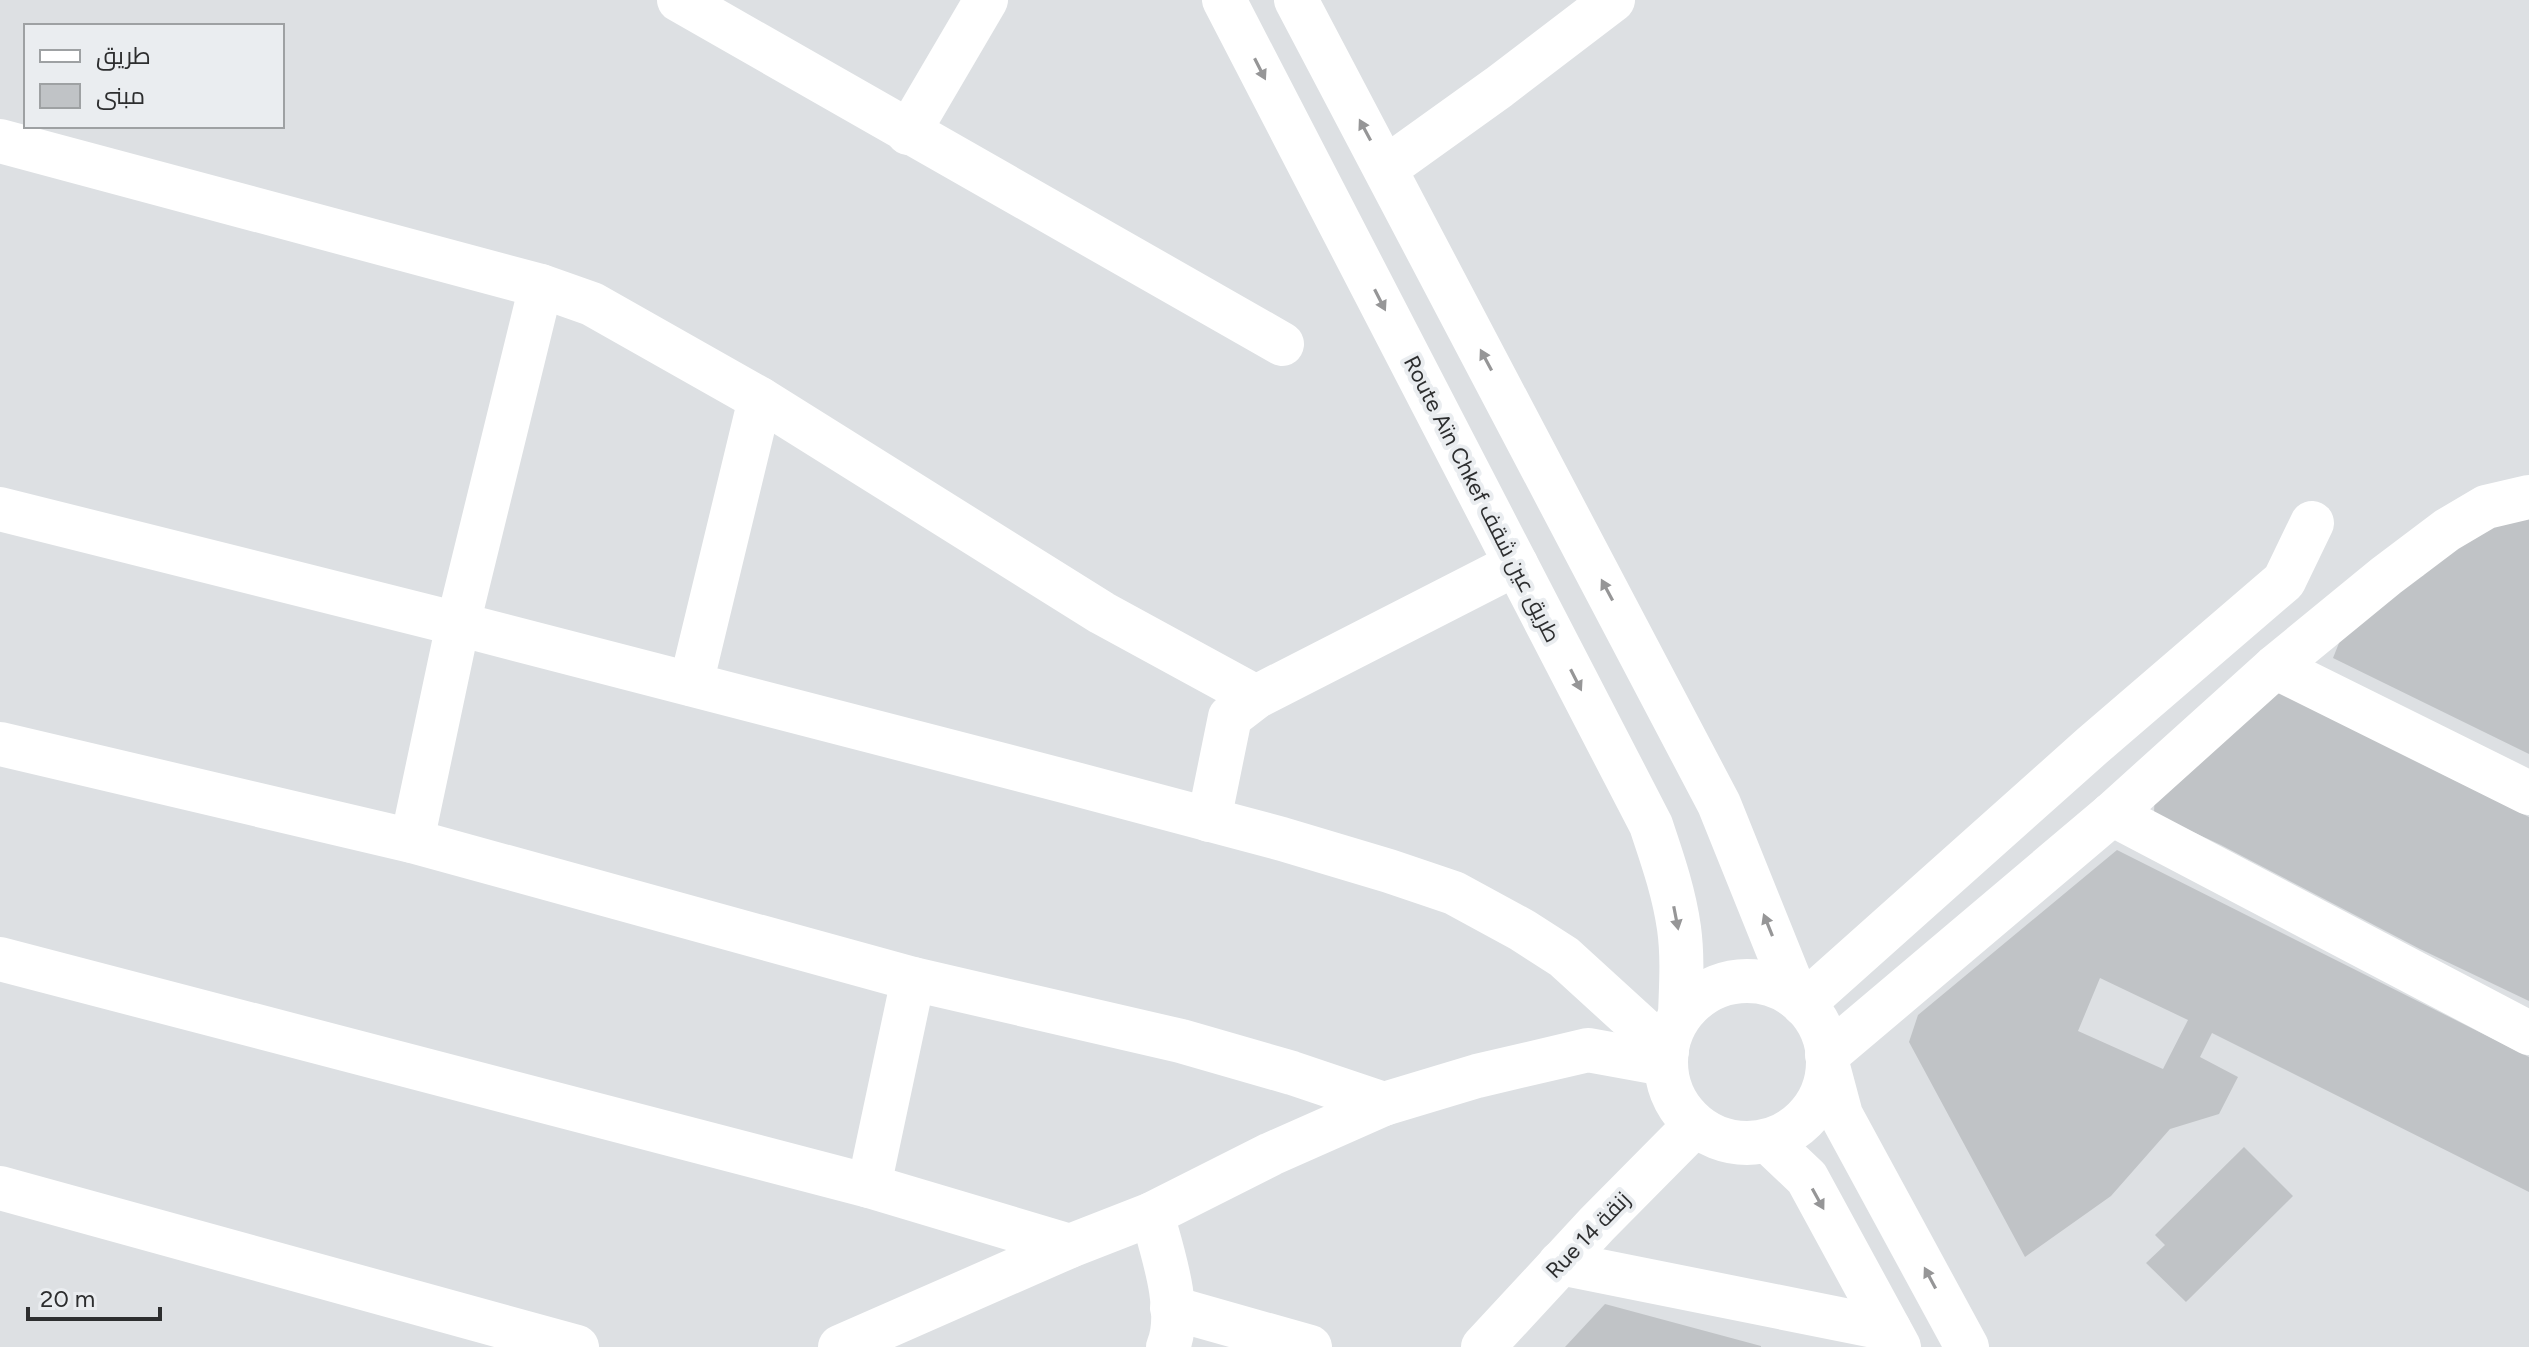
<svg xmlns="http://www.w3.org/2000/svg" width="2529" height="1347" font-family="Figtree,Cairo,sans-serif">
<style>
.building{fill:#c0c3c6;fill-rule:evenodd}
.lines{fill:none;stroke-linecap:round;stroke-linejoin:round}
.minor{stroke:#fff;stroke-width:44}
.major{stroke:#fff;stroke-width:44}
.oneway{fill:#969697}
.labels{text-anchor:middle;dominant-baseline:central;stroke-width:8;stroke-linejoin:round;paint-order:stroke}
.street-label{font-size:22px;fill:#2d2e2f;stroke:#eaedf0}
</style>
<rect width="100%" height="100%" fill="#dde0e3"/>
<g class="building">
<path d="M2529,515V754L2333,658L2345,628L2386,579L2423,576L2434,550L2455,534Z"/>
<path d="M2266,686L2529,817V1001L2420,949L2221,845L2154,814L2155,783Z"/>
<path d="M2117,850L2529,1057V1192L2212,1033L2200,1057L2238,1077L2219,1114L2170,1129L2111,1196L2025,1257L1909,1042L1918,1015ZM2100,978L2188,1020L2163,1069L2078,1031Z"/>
<path d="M2244,1147L2293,1196L2186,1302L2146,1263L2165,1245L2155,1235Z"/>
<path d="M1605,1304L1761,1346V1347H1565Z"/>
</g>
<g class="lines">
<g class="minor">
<path d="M679,0L1282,344"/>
<path d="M908,133L986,0"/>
<path d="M0,141L541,286L592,304L760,399L1102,613L1256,697"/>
<path d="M1386,168L1499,87L1613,0"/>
<path d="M0,509L458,624L1064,781L1282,839L1389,871L1454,893L1522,930L1564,957L1667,1051"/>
<path d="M2275,667L2529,793"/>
<path d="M691,684L760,399"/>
<path d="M0,744L412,841L913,979L1181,1041L1292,1073L1384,1104"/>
<path d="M2112,814L2529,1033"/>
<path d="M1209,820L1230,717L1256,697L1516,564"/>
<path d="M412,841L458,624L541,286"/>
<path d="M0,959L869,1186L1070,1246"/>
<path d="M1803,1004L2092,746L2284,581L2312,523"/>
<path d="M1827,1055L2112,814L2275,667L2386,576L2447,530L2486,507L2529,497"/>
<path d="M869,1186L913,979"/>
<path d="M0,1188L577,1347"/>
<path d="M1152,1214C1162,1251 1183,1311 1168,1347"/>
<path d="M1560,1263L1889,1329"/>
<path d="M1172,1308L1310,1347"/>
<path d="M840,1347L1070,1246L1152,1214L1271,1154L1384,1104L1477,1076L1588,1050L1665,1064"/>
<path d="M1483,1347L1597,1224L1695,1125"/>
</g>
<g class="major">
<path d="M1224,0L1651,825C1662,858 1674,892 1679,928C1683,957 1681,986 1680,1015"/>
<path d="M1296,0L1719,804L1797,998"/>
<circle cx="1747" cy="1062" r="81"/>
<path d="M1829,1070L1841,1115L1967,1347"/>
<path d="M1768,1141L1807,1178L1899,1347"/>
</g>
</g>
<defs><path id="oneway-solid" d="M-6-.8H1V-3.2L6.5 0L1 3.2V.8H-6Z" transform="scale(2)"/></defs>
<g class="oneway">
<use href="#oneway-solid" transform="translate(1260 69) rotate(63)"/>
<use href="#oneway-solid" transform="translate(1365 130) rotate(-118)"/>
<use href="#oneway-solid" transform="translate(1380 300) rotate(63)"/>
<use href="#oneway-solid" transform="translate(1486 360) rotate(-118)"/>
<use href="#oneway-solid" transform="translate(1607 590) rotate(-118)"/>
<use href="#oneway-solid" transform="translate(1576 680) rotate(63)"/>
<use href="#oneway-solid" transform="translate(1676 918) rotate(79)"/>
<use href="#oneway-solid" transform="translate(1768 925) rotate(-112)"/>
<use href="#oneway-solid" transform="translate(1818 1199) rotate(61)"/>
<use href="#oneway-solid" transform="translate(1930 1278) rotate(-118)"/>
</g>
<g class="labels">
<g class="street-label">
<text transform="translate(1482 499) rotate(63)">Route Aïn Chkef طريق عين شقف</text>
<text transform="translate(1588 1235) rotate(-46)">Rue 14 زنقة</text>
</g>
</g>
<rect x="24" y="24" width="260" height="104" fill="#eaedf0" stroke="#9ea1a3" stroke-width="2"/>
<rect x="40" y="50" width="40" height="12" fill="#ffffff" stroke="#9ea1a3" stroke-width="2"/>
<text x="96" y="64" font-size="24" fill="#2d2e2f">طريق</text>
<rect x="40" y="84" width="40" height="24" fill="#c0c3c6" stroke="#9ea1a3" stroke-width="2"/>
<text x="96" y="104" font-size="24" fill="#2d2e2f">مبنى</text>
<path d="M28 1307v12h132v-12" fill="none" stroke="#2d2e2f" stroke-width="4"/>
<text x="40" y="1307" font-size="24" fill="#2d2e2f" stroke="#eaedf0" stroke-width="6" paint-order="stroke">20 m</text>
</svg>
